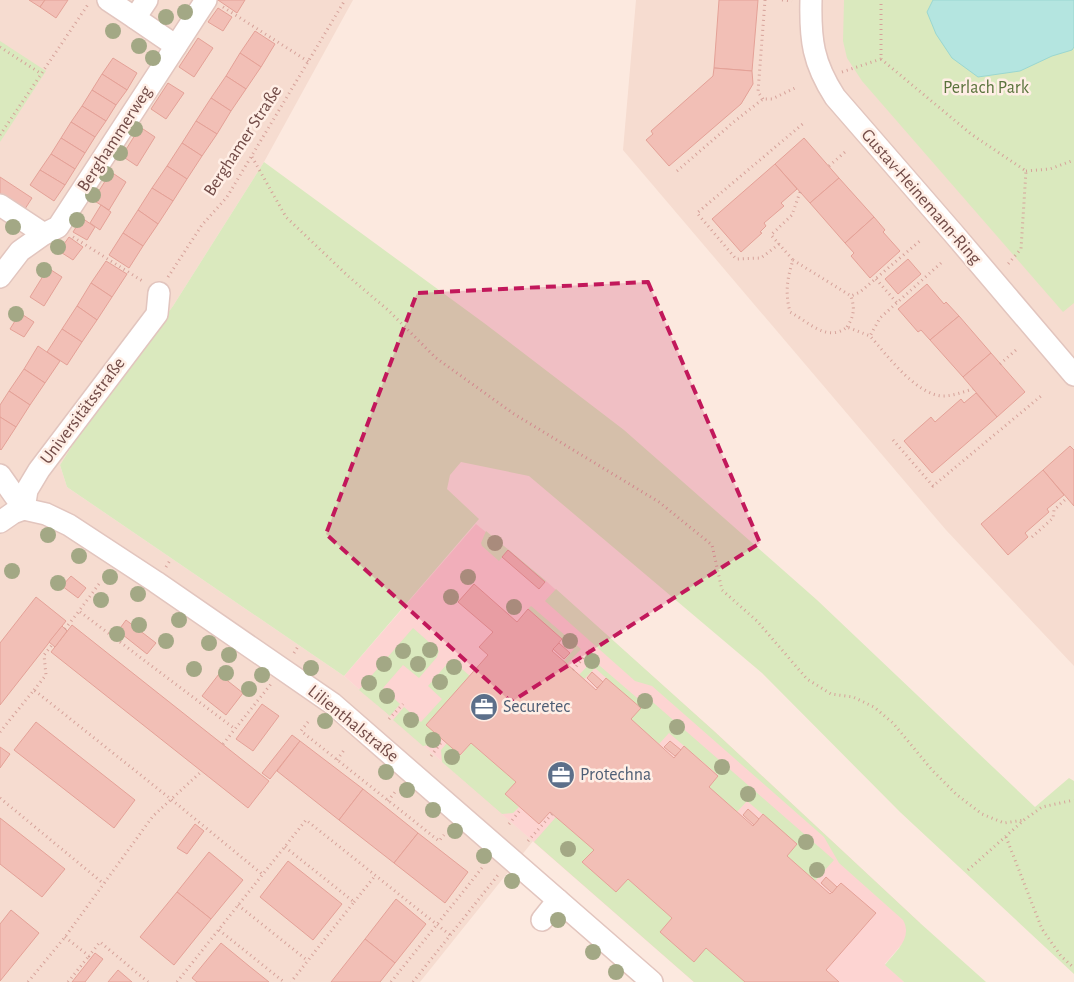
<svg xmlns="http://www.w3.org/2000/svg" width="1074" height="982" font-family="'Alegreya Sans',sans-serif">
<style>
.residential{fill:#f6dcd0}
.commercial{fill:#fdd4d2}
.green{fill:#dae9be}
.water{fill:#b4e5e0;stroke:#9ad7d1}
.building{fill:#f2bfb6;stroke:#e4a197}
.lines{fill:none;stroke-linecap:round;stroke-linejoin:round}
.minor-casing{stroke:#e2c5be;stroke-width:24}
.path{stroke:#d6a29a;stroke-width:3;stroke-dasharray:1 4;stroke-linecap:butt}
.minor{stroke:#fff;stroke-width:21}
.tree{fill:#a3a885}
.marked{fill:#c2185b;fill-opacity:0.2;stroke:#c2185b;stroke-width:4;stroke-dasharray:10 6;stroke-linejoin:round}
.labels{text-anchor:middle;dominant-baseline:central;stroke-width:5;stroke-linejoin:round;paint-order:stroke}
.park-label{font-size:18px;fill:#5a733c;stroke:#ffeee5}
.street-label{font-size:18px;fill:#724b47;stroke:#ffeee5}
.service-label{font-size:18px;fill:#4e5e75;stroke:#ffeee5;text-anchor:start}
</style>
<rect width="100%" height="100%" fill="#fce9df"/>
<g class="residential">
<path d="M0,0H353L264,162L173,306L75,441L60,465L67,487L344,676L533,841L420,982H0Z"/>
<path d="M636,0H1074V666L946,530L623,150Z"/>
</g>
<path class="commercial" d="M476,524L546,581L715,732L920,923L885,964L904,982H694L344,676Z"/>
<g class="green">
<path d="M844,0H1074V303L1063,312L862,81L847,58L843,41Z"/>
<path d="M0,41L46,71L0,142Z"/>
<path d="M264,162L484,323L624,430L817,600L1035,807L1069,778L1074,781V974L900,812L762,673L529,476L461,462L450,475L447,489L479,519L344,676L67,487L60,465L75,441L173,306Z"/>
<path d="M486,531L546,581L545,582L508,550L499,561L482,546L481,543Z"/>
<path d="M556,589L715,732L920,923L986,982H904L885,965C896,951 913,938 903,920L839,863L824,837L652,686L635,681L545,601Z"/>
<path d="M531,606L581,649L567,664L564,661L574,649L528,609Z"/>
<path d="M413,628L439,651L437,657L419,678L403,665L383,688L400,704L390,716L359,690Z"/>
<path d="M593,660L643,703L648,698L834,860L815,881L787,856L797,844L747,801L737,812L709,787L718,775L669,733L659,744L631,719L640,708L595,668L584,679L579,675Z"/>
<path d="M454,662L470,676L426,725L441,738L435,744L423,746L393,720L404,707L421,722L442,699L428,686L447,664Z"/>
<path d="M447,743L461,755L471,743L516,782L505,794L519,807L513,813L502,814L442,762L441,750Z"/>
<path d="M556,817L594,850L583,863L616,892L628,879L672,918L694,962L706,948L745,982H694L534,842Z"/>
</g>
<path class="water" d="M933,0H1074V47L1072,50L1052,56L1020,71L978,77L952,58L936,34L927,12Z"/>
<g class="building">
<path d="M29,0H45L40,7Z"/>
<path d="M45,0H68L56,18L40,7Z"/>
<path d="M218,0H245L237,13Z"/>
<path d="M719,0H758L752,71L714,68Z"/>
<path d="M218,8L232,17L223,31L208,22Z"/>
<path d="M255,31L275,44L261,67L240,53Z"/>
<path d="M198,38L213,48L194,77L179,67Z"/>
<path d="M240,53L261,67L246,89L226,76Z"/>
<path d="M113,58L137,73L127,90L102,74Z"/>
<path d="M714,68L752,71L753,84L741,104L669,166L646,140L653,134L651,131L713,76Z"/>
<path d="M102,74L127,90L116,105L92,90Z"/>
<path d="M226,76L246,89L231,111L211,98Z"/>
<path d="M168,83L184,93L166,119L151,109Z"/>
<path d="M92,90L116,105L106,121L82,106Z"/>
<path d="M211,98L231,111L217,134L196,121Z"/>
<path d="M82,106L106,121L95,137L71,122Z"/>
<path d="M196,121L217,134L202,156L182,143Z"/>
<path d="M71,122L95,137L85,153L61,138Z"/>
<path d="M140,127L155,137L137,166L122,156Z"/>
<path d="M61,138L85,153L75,169L51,154Z"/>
<path d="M804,138L839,178L810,203L775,164Z"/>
<path d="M182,143L202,156L187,179L167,166Z"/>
<path d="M51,154L75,169L65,185L40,170Z"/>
<path d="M775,164L797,189L781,203L784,206L764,223L766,226L760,232L762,233L741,252L712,219Z"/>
<path d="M167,166L187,179L173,201L152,188Z"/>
<path d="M40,170L65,185L54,201L30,185Z"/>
<path d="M111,172L126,182L109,210L93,200Z"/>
<path d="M0,177L32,198L23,212L0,197Z"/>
<path d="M839,178L874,217L845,243L810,203Z"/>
<path d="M152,188L173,201L158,224L138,210Z"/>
<path d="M101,205L111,212L100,230L90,223Z"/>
<path d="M138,210L158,224L143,246L123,233Z"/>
<path d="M874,217L885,230L883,232L900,251L870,278L851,256L854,253L845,243Z"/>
<path d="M82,218L95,227L87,240L73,232Z"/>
<path d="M123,233L143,246L129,268L109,255Z"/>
<path d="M69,237L83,247L73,260L59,251Z"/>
<path d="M908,259L921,274L898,294L885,279Z"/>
<path d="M106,261L127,274L112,297L91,283Z"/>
<path d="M48,268L62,277L44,306L30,297Z"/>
<path d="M91,283L112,297L97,320L77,306Z"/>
<path d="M927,284L944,304L946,302L959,316L930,340L921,330L918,332L898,309Z"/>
<path d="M77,306L97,320L82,342L62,329Z"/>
<path d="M20,313L34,322L24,337L10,329Z"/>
<path d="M959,316L991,353L963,377L930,340Z"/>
<path d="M62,329L82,342L67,365L47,352Z"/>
<path d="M38,346L60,361L45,383L24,369Z"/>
<path d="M991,353L1025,392L997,417L963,377Z"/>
<path d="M24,369L45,383L30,405L9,391Z"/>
<path d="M9,391L30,405L16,427L0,417V405Z"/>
<path d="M976,393L997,417L932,473L904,441L931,417L935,422L961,399L964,403Z"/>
<path d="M0,417L16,427L1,450L0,449Z"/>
<path d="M1070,446L1074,450V506L1043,470Z"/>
<path d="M1043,470L1064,495L1047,509L1049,512L1025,533L1028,537L1008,555L981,524Z"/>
<path d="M508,550L545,582L539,589L502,557Z"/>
<path d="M71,576L86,588L78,598L62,586Z"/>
<path d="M474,584L517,622L528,609L562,639L552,651L567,664L596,690L606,678L641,708L631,719L674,758L684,746L718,776L709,787L753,826L763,814L797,844L787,856L830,894L841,883L876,913L826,970L839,982H745L706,948L694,962L660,932L672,918L628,879L616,892L582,862L594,850L550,812L539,824L505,794L516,782L471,743L460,755L426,725L488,655L479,647L493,632L458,602Z"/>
<path d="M36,597L66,621L0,705V643Z"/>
<path d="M126,620L156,643L147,654L118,631Z"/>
<path d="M72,625L269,781L248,808L51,652Z"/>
<path d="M62,626L67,631L55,647L49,642Z"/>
<path d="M559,643L570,653L564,659L553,649Z"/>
<path d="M592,672L603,682L597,688L587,678Z"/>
<path d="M219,674L243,693L226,715L202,696Z"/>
<path d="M262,704L279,716L253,751L236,739Z"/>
<path d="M36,722L135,800L114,828L14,750Z"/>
<path d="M292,735L300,741L270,779L262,773Z"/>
<path d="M300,741L363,789L339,820L277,771Z"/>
<path d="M670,741L681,750L675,756L664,747Z"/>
<path d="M0,747L10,754L0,768Z"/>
<path d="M363,789L418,833L394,863L339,820Z"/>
<path d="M748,809L759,819L754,825L743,815Z"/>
<path d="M0,818L65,869L42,897L0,864Z"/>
<path d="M195,824L204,831L187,854L177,848Z"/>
<path d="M418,833L468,872L445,903L394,863Z"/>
<path d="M209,852L243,880L211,919L177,892Z"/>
<path d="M288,861L342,904L313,940L260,897Z"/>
<path d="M826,877L837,887L832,893L821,883Z"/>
<path d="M177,892L211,919L174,965L140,937Z"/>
<path d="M396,899L426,924L395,963L365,939Z"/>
<path d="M11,910L39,933L0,981V924Z"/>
<path d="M365,939L395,963L380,982H331Z"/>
<path d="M221,943L249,966L269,982H197L192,978Z"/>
<path d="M95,953L103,959L85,982H72Z"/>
<path d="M118,970L132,982H108Z"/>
</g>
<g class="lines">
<g class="minor-casing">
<g id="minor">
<path d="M108,0L135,18"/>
<path d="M811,0C810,40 813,63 835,97L954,234L1074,375"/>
<path d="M176,46L206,0"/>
<path d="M0,205L44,234"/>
<path d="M0,277L20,251L44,234L58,227L176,46L135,18L147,0"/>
<path d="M0,475L24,509"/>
<path d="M24,509L46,514L69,525L156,582L333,704L652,982"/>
<path d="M24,509L27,490L39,470L157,314L159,293"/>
<path d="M0,522L13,513L24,509"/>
<path d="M542,920L558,900"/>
</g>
</g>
<g class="path">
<path d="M782,0L792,1"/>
<path d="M223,7L309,62"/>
<path d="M0,47L40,73"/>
<path d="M881,59L971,134L1026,171L1021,249L1008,264"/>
<path d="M842,72L881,59V0"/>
<path d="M763,99L758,92L765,0"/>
<path d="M0,135L89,3"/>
<path d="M252,157L286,217L348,276L389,311L436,358L514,414L659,502L712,545L722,590L757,621L807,679L831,694L853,697L874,707L893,723L932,770L957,795L982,814L1004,823L1024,820"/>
<path d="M829,166L845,152"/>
<path d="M677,171L736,120L763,99H772L795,88"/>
<path d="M1026,171L1050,169L1074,160"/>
<path d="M800,192L792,215L771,235L793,260C787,279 785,293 790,312C809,322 827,343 847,327L870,336"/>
<path d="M73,237L144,282"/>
<path d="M779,244L761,258L736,259L697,213L805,122"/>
<path d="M793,260L851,296L860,292L921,240"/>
<path d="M941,263L880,318L870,336C887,355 916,395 943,396C953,396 963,392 973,389"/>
<path d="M168,277L202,225L227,197L345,0"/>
<path d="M876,279L897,303"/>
<path d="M847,327C854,316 855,309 851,296"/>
<path d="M1000,364L1016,350"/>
<path d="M893,440L933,486L1041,396"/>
<path d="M1032,537L1053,518L1054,510L1067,498"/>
<path d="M166,567L171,559"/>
<path d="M99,584L79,611L235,729"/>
<path d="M65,629L79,611"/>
<path d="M294,653L299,645"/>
<path d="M573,670L591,649"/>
<path d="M34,690L46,675L44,655L52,645"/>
<path d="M389,719L403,704"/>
<path d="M308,722L301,731L439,841L444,835"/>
<path d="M0,732L34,690L172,800L262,874"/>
<path d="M223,744L271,684"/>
<path d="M431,756L443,740"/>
<path d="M337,760L344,750"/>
<path d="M0,798L104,884"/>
<path d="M388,801L395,792"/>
<path d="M509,824L521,809"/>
<path d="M1006,837L1042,929L1061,956L1074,968"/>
<path d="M528,841L552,814"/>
<path d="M285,847L354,902L291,982"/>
<path d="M968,870L1024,820L1042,807L1074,800"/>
<path d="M354,902L375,876"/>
<path d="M238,905L308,961"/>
<path d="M219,930L284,982"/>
<path d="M65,937L89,956L100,942L148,982"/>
<path d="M28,982L65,937L153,816L202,771"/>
<path d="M68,982L89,956"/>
<path d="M177,982L306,820L450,935"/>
<path d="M391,982L482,868"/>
<path d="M413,982L498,875"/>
</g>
<use href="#minor" class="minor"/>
</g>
<g class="tree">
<circle cx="185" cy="12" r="8"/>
<circle cx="166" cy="17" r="8"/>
<circle cx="113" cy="31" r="8"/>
<circle cx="139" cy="46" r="8"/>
<circle cx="153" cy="58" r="8"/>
<circle cx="135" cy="129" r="8"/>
<circle cx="120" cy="153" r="8"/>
<circle cx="106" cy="174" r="8"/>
<circle cx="93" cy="195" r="8"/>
<circle cx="77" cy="220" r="8"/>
<circle cx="13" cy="227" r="8"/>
<circle cx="58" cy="247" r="8"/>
<circle cx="44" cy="270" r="8"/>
<circle cx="16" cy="314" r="8"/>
<circle cx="48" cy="535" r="8"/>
<circle cx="495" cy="543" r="8"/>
<circle cx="79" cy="556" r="8"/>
<circle cx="12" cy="571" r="8"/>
<circle cx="110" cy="577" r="8"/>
<circle cx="468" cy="577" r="8"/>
<circle cx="58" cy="583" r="8"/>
<circle cx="138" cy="594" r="8"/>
<circle cx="451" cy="597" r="8"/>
<circle cx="101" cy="600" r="8"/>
<circle cx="514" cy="607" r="8"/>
<circle cx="179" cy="620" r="8"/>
<circle cx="139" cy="625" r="8"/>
<circle cx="117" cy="634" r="8"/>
<circle cx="166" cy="641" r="8"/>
<circle cx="570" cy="641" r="8"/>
<circle cx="209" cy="643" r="8"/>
<circle cx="430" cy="650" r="8"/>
<circle cx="403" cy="651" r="8"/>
<circle cx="229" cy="655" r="8"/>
<circle cx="592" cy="661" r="8"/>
<circle cx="384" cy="664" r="8"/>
<circle cx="418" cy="664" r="8"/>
<circle cx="454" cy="667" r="8"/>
<circle cx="311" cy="668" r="8"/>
<circle cx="194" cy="669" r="8"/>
<circle cx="226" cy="673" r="8"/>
<circle cx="262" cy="675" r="8"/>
<circle cx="440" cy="682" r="8"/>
<circle cx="369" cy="683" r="8"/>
<circle cx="249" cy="689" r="8"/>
<circle cx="387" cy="696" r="8"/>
<circle cx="645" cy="701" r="8"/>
<circle cx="411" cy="720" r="8"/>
<circle cx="325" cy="721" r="8"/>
<circle cx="677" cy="727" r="8"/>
<circle cx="433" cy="740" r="8"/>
<circle cx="452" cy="757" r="8"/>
<circle cx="722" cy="767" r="8"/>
<circle cx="386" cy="772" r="8"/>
<circle cx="407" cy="790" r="8"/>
<circle cx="748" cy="794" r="8"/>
<circle cx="433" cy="810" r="8"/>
<circle cx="455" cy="831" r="8"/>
<circle cx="806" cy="842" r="8"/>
<circle cx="568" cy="849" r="8"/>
<circle cx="484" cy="856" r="8"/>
<circle cx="817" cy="870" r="8"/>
<circle cx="512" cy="881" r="8"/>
<circle cx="558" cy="920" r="8"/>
<circle cx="593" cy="952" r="8"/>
<circle cx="616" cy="972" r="8"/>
</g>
<path class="marked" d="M648,282L760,543L511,702L326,534L417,293Z"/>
<defs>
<g id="office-disc" transform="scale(1.4375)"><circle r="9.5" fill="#5c6f8a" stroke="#ffeee5"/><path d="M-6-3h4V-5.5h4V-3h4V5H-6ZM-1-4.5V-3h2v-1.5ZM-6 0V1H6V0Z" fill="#fff"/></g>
</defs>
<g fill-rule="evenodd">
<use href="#office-disc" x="484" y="707"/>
<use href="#office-disc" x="561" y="775"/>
</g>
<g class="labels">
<g class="park-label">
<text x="986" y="88">Perlach Park</text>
</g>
<g class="street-label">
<text transform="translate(115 139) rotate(-57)">Berghammerweg</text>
<text transform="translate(243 141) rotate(-57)">Berghamer Straße</text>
<text transform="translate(921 197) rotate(49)">Gustav-Heinemann-Ring</text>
<text transform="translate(83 411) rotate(-53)">Universitätsstraße</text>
<text transform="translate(353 724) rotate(39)">Lilienthalstraße</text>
</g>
<g class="service-label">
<text x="503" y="707">Securetec</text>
<text x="580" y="775">Protechna</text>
</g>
</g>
</svg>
